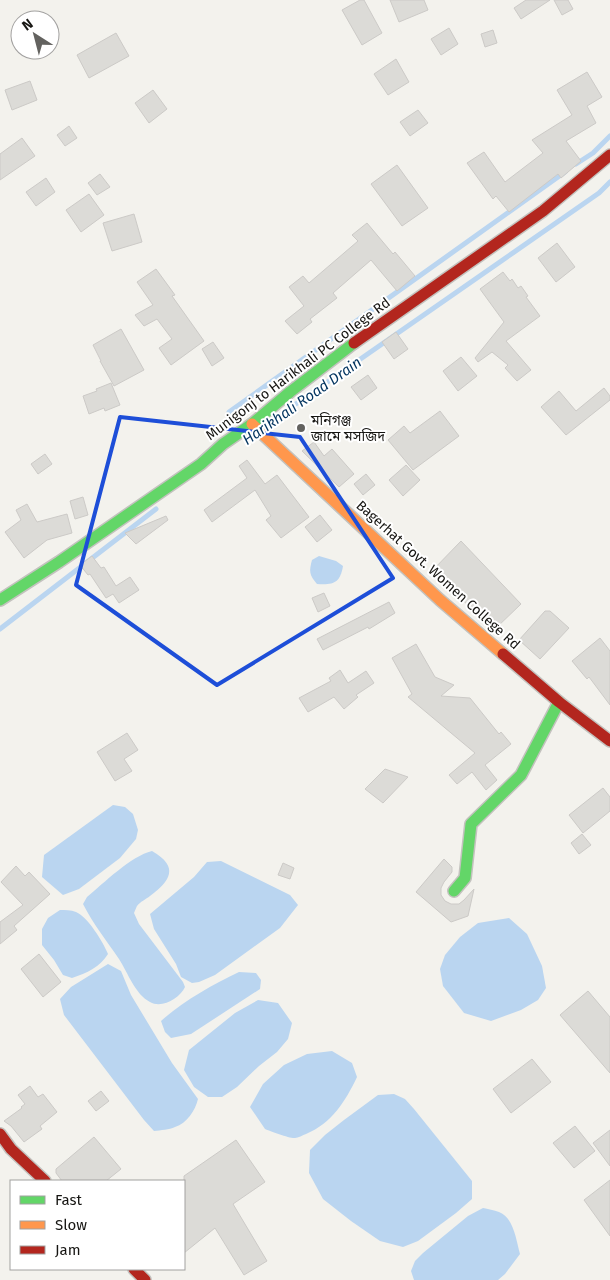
<svg xmlns="http://www.w3.org/2000/svg" width="610" height="1280" font-family="'Fira Sans','Noto Sans Bengali',sans-serif">
<style>
.water{fill:#bad5f0}
.lines{fill:none;stroke-linecap:round;stroke-linejoin:round}
.stream{stroke:#bad5f0;stroke-width:5}
.building{fill:#dcdbd7;stroke:#cccac7}
.fast-casing{stroke:#c3c2be;stroke-width:14}
.slow-casing{stroke:#c3c2be;stroke-width:14}
.jam-casing{stroke:#c3c2be;stroke-width:14}
.fast{stroke:#63d668;stroke-width:11}
.slow{stroke:#ff974d;stroke-width:11}
.jam{stroke:#b3261e;stroke-width:11}
.marked{fill:none;stroke:#1d4ed8;stroke-width:4;stroke-linejoin:round}
.poi-dot{fill:#63625f;stroke:#fff;stroke-width:2}
.labels{text-anchor:middle;dominant-baseline:central;stroke-width:4;stroke-linejoin:round;paint-order:stroke}
.street-label{font-size:14px;fill:#161512;stroke:#fff}
.poi-label{font-size:14px;fill:#161512;stroke:#fff;text-anchor:start}
.water-label{font-size:15px;font-style:italic;fill:#03345f;stroke:#fff}
</style>
<rect width="100%" height="100%" fill="#f3f2ed"/>
<g class="water">
<path d="M319,556L336,561L343,566C340,583 334,585 317,584C309,575 309,571 312,560Z"/>
<path d="M113,805L125,807L133,814L138,830L136,839L120,858L79,889L63,895L42,877L44,855Z"/>
<path d="M152,851C180,867 170,881 150,896C146,899 140,902 137,906C137,906 134,913 134,913L139,924L183,982L185,987C180,998 162,1009 150,1002C135,994 128,973 119,959C107,941 93,924 83,904L87,897C104,883 131,856 152,851Z"/>
<path d="M221,861L290,895L298,905L280,928L215,975L199,982L192,983L181,977L176,964L154,929L150,914L194,877L207,862Z"/>
<path d="M60,910C65,910 71,910 76,912C88,917 103,942 108,954C100,967 87,973 72,978L63,975L54,960L42,945V929L48,918Z"/>
<path d="M509,918L527,934L542,966L546,988L538,1000L521,1010L491,1021L464,1013L443,986L440,969L445,955L460,937L478,923Z"/>
<path d="M108,964L121,971L131,995L172,1063L198,1099C195,1111 187,1123 175,1127C169,1130 161,1130 154,1131L144,1120L64,1015L60,999L71,987Z"/>
<path d="M239,972L256,973L261,980L260,989L191,1034L171,1038L165,1032L161,1021C183,1001 212,985 239,972Z"/>
<path d="M258,1000L278,1003L292,1023L288,1039L277,1052L259,1066L237,1087L222,1097H208L194,1087L184,1070L189,1050L235,1013Z"/>
<path d="M332,1051L352,1063L357,1077C345,1102 332,1123 306,1134C303,1135 298,1138 295,1138C291,1139 270,1131 265,1129L250,1107L263,1084L284,1065L307,1054Z"/>
<path d="M394,1094L405,1099L414,1109L472,1181V1199L456,1213L418,1241L403,1247L380,1241L351,1221L323,1199L309,1173L310,1150L325,1135L344,1120L378,1095Z"/>
<path d="M483,1208C488,1209 494,1210 499,1212C514,1218 516,1240 520,1254L505,1274L498,1280H414L411,1271L415,1261L423,1253L468,1216Z"/>
</g>
<g class="lines">
<g class="stream">
<path d="M576,164L593,153L610,136"/>
<path d="M229,412L565,172"/>
<path d="M280,415L599,193L610,182"/>
<path d="M0,629L156,509"/>
</g>
</g>
<g class="building">
<path d="M360,0H364L382,33L362,45L342,10Z"/>
<path d="M390,0H424L428,10L399,22Z"/>
<path d="M526,0H550L521,19L514,8Z"/>
<path d="M554,0H568L573,9L562,15Z"/>
<path d="M449,28L458,44L441,55L431,39Z"/>
<path d="M493,30L497,43L485,47L481,34Z"/>
<path d="M116,33L129,56L89,78L77,55Z"/>
<path d="M396,59L409,82L388,95L374,74Z"/>
<path d="M587,72L602,97L587,106L596,123L566,141L581,161L561,178L558,174L509,212L496,196L493,199L467,163L484,152L505,182L543,153L532,140L572,115L557,90Z"/>
<path d="M30,81L37,100L12,110L5,90Z"/>
<path d="M153,90L167,109L149,123L135,103Z"/>
<path d="M418,110L428,123L410,136L400,122Z"/>
<path d="M69,126L77,138L65,146L57,135Z"/>
<path d="M22,138L35,156L0,180V154Z"/>
<path d="M397,165L428,208L402,226L371,184Z"/>
<path d="M100,174L110,187L97,195L88,183Z"/>
<path d="M46,178L55,192L36,206L26,192Z"/>
<path d="M89,194L104,215L81,232L66,210Z"/>
<path d="M134,214L142,242L112,251L103,223Z"/>
<path d="M367,223L393,254L395,252L415,276L397,291L371,260L333,293L337,298L310,319L312,322L297,334L285,321L304,306L289,287L303,276L309,283L358,241L352,235Z"/>
<path d="M557,243L575,267L556,282L538,258Z"/>
<path d="M156,269L175,295L172,296L204,341L171,365L159,348L172,339L157,319L144,326L135,315L153,305L137,282Z"/>
<path d="M503,272L510,281L512,279L518,288L521,286L528,296L526,297L540,316L506,341L531,370L517,381L505,368L508,365L492,352L478,362L475,358L504,322L480,289Z"/>
<path d="M121,329L144,370L114,386L100,361H101L93,345Z"/>
<path d="M396,332L408,349L394,359L382,342Z"/>
<path d="M213,342L224,358L212,366L202,349Z"/>
<path d="M461,357L477,376L458,391L443,371Z"/>
<path d="M368,375L377,388L361,400L351,387Z"/>
<path d="M111,383L120,405L105,411L104,408L89,414L83,396L97,391L96,389Z"/>
<path d="M604,388L610,396V400L566,435L541,407L559,391L576,411Z"/>
<path d="M440,411L459,436L413,470L388,440L404,426L410,433Z"/>
<path d="M314,442L324,456L332,449L354,474L339,487L302,451Z"/>
<path d="M45,454L52,464L38,474L31,464Z"/>
<path d="M247,460L265,484L277,475L309,517L281,538L266,520L271,516L255,490L212,522L204,510L247,478L239,466Z"/>
<path d="M406,465L420,480L403,496L389,480Z"/>
<path d="M366,474L375,485L363,495L354,484Z"/>
<path d="M83,497L88,515L75,519L70,501Z"/>
<path d="M27,504L37,522L67,514L72,533L47,540L24,558L5,532L21,520L16,510Z"/>
<path d="M320,515L332,530L317,542L305,527Z"/>
<path d="M166,516L168,520L136,544L125,533Z"/>
<path d="M461,541L521,604L495,629L431,572Z"/>
<path d="M92,556L101,568L104,567L116,586L130,577L139,590L119,603L113,594L106,598L90,574L88,575L80,565Z"/>
<path d="M324,593L330,606L318,612L312,598Z"/>
<path d="M389,602L395,613L369,629L368,627L323,650L317,639Z"/>
<path d="M545,611H550L569,628L540,659L519,640Z"/>
<path d="M600,638L610,651V705L589,677L587,679L572,661Z"/>
<path d="M416,644L435,677L454,685L441,696L470,698L499,734L501,732L511,744L485,765L497,780L486,790L472,772L457,784L449,775L475,753L408,697L412,694L392,658Z"/>
<path d="M340,670L348,683L366,671L374,683L356,695L358,697L344,709L334,697L308,712L299,698L331,681L329,678Z"/>
<path d="M127,733L138,750L124,759L132,771L115,781L97,752Z"/>
<path d="M385,769L408,777L383,803L365,789Z"/>
<path d="M603,788L610,797V811L583,833L569,815Z"/>
<path d="M582,834L591,845L579,854L571,843Z"/>
<path d="M444,859L452,867V872L444,882L441,888V895L445,901L451,904H459L464,900L474,889L468,916L451,922L416,892Z"/>
<path d="M283,863L294,868L290,879L278,875Z"/>
<path d="M16,866L25,876L29,872L50,894L14,926L17,930L0,944V922L23,905L1,882Z"/>
<path d="M39,954L61,982L43,997L21,969Z"/>
<path d="M588,991L610,1017V1073L560,1015Z"/>
<path d="M532,1059L551,1082L511,1113L493,1089Z"/>
<path d="M30,1086L38,1097L43,1094L57,1112L40,1126L42,1129L24,1142L11,1126L4,1121L22,1108L21,1107L25,1104L18,1095Z"/>
<path d="M101,1091L109,1101L96,1111L88,1101Z"/>
<path d="M575,1126L595,1151L574,1168L553,1143Z"/>
<path d="M610,1130V1166L593,1143Z"/>
<path d="M94,1137L121,1169L106,1181H62L56,1173V1169Z"/>
<path d="M236,1140L265,1182L233,1204L267,1261L244,1275L215,1228L184,1253V1176Z"/>
<path d="M610,1180V1236L584,1200Z"/>
</g>
<g class="lines">
<g class="fast-casing">
<g id="fast">
<path d="M0,600L59,562L201,464L223,444L252,424L290,392L354,343"/>
<path d="M454,891L465,878L471,824L521,775L559,702"/>
</g>
</g>
<g class="slow-casing">
<path id="slow" d="M252,424L440,600L503,654"/>
</g>
<g class="jam-casing">
<g id="jam">
<path d="M354,343L543,211L610,155"/>
<path d="M503,654L559,702L610,741"/>
<path d="M0,1134L11,1149L45,1181"/>
<path d="M134,1269L145,1280"/>
</g>
</g>
<use href="#fast" class="fast"/>
<use href="#slow" class="slow"/>
<use href="#jam" class="jam"/>
</g>
<path class="marked" d="M120,417L300,437L393,578L217,685L76,585Z"/>
<circle class="poi-dot" cx="301" cy="428" r="5"/>
<g class="labels">
<g class="street-label">
<text transform="translate(298 369) rotate(-37)">Munigonj to Harikhali PC College Rd</text>
<text transform="translate(438 575) rotate(42)">Bagerhat Govt. Women College Rd</text>
</g>
<g class="poi-label">
<text x="311" y="420">মনিগঞ্জ<tspan x="311" dy="16">জামে মসজিদ</tspan></text>
</g>
<g class="water-label">
<text transform="translate(302 401) rotate(-35)">Harikhali Road Drain</text>
</g>
</g>
<rect x="10" y="1180" width="175" height="90" fill="#ffffff" stroke="#a2a1a0"/>
<rect x="20" y="1196" width="25" height="8" fill="#63d668" stroke="#a2a1a0"/>
<text x="55" y="1205" font-size="15" fill="#161512">Fast</text>
<rect x="20" y="1221" width="25" height="8" fill="#ff974d" stroke="#a2a1a0"/>
<text x="55" y="1230" font-size="15" fill="#161512">Slow</text>
<rect x="20" y="1246" width="25" height="8" fill="#b3261e" stroke="#a2a1a0"/>
<text x="55" y="1255" font-size="15" fill="#161512">Jam</text>
<g transform="translate(35 35) rotate(324)"><circle r="24" fill="#ffffff" stroke="#a2a1a0"/>
<path d="M0-4L9 19L0 12L-9 19Z" fill="#63625f"/>
<text y="-8" font-size="14" font-weight="bold" text-anchor="middle" fill="#161512">N</text>
</g>
</svg>
